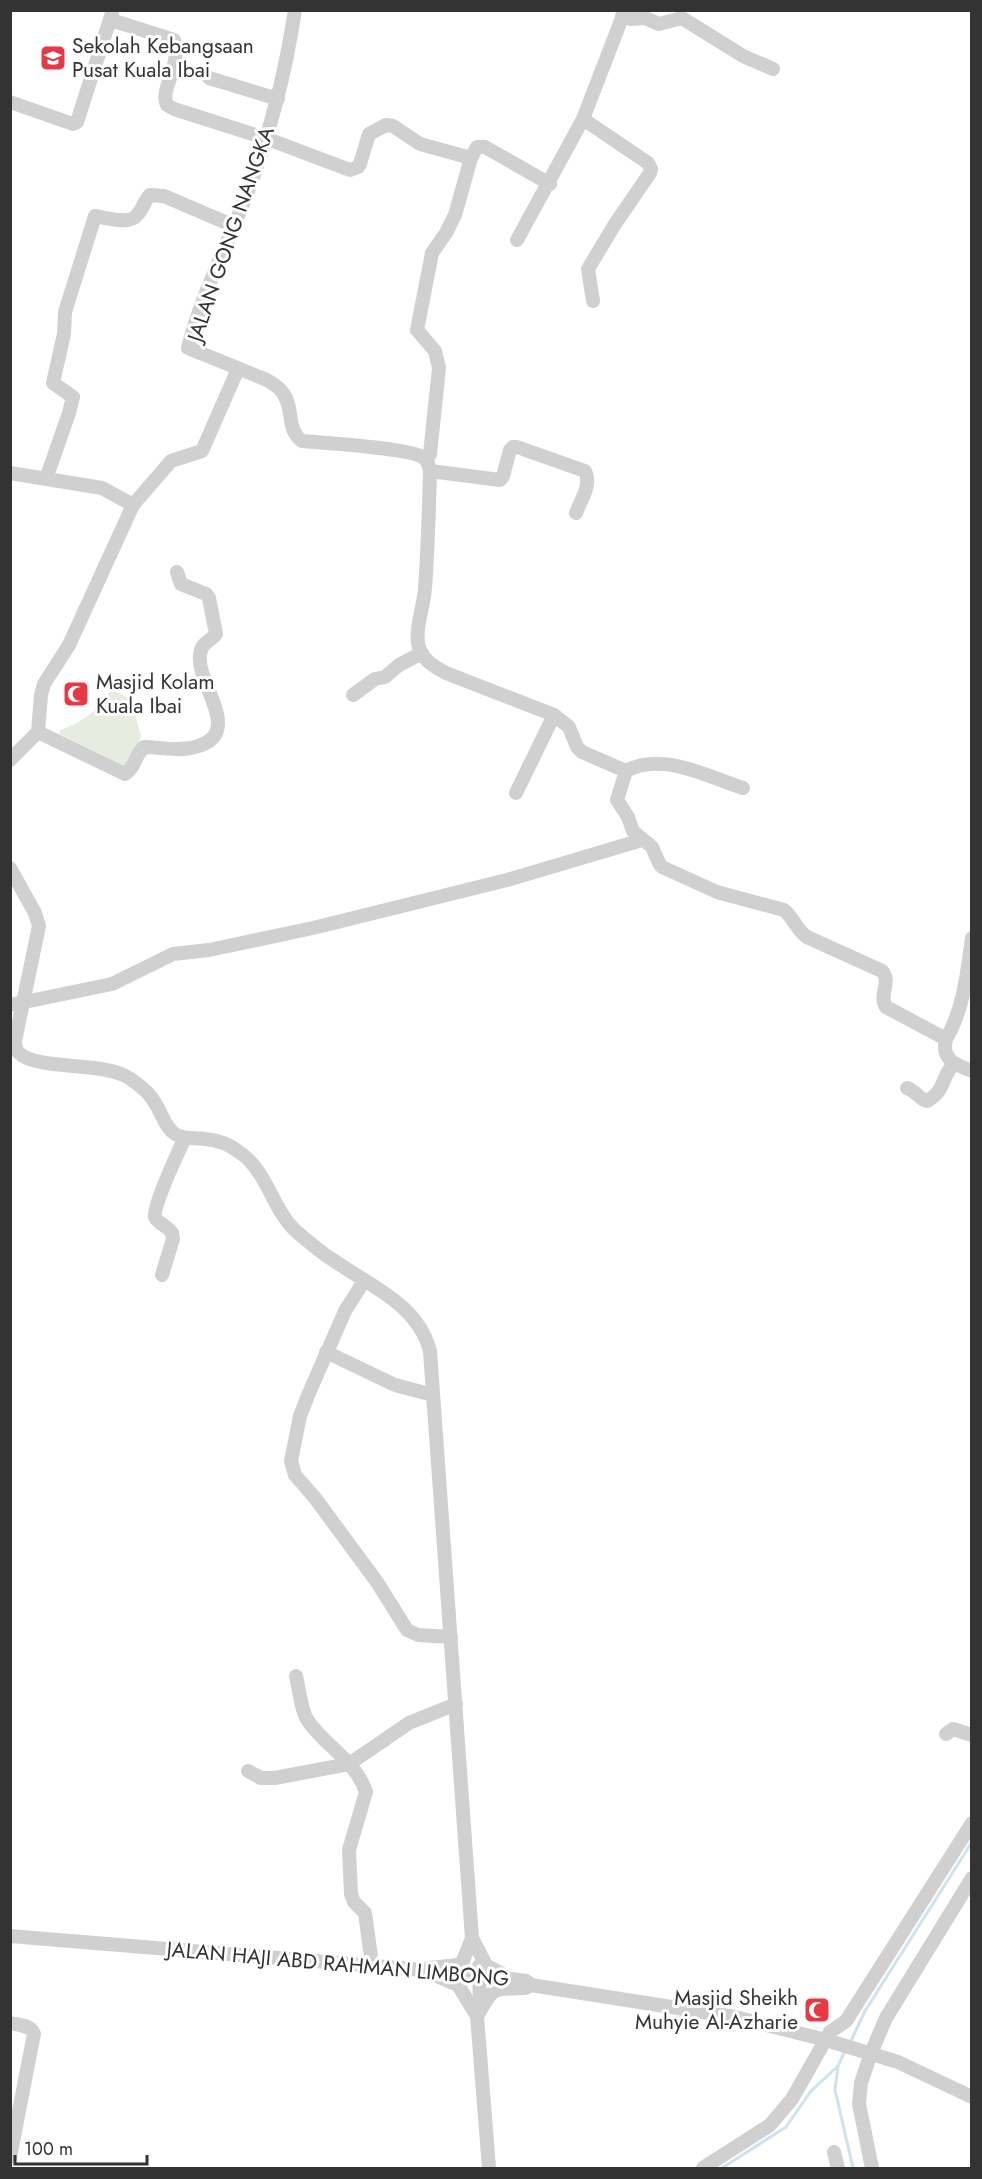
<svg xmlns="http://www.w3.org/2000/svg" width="982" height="2179" font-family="Jost,sans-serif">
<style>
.green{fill:#e6ecdf}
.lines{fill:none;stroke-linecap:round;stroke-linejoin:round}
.stream{stroke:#cfe2ee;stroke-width:3}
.minor{stroke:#d0d0d0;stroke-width:14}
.labels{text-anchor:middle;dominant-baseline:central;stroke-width:6;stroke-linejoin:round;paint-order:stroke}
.poi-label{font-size:21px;fill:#333;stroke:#fff;text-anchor:start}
.street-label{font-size:21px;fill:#333;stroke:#fff}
</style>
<rect width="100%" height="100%" fill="#fff"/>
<path class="green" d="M111,689L131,699L141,737L130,763L125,766L59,734L60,730C80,724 102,708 111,689Z"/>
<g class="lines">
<g class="stream">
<path d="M850,2043L865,2011L972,1842"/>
<path d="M845,2051L838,2066L835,2090L853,2168"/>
<path d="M722,2168L786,2127L811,2091L838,2066"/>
</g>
<g class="minor">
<path d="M295,10C285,77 268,141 243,204C225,249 199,302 188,348L267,380C273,384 279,387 283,393C294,408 286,430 302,441C323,443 412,448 424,458C428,461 429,466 430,471C429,510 428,549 425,588C424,606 414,630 419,648C423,660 436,668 446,673L554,715L569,727L577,747L582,752L626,771"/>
<path d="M622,16L631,19L645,18L659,24L682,18L743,56L773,69"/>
<path d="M111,20L174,40C182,67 159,89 167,105L174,109L265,138L350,170L358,167L360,164L369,134L386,125L393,126L420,144L471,158"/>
<path d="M209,78L278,99"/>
<path d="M10,102L73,124L77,122L112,13"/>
<path d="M583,119L648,163L651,169L650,173L615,224L588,269L593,301"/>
<path d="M517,240L583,119L625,10"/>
<path d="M426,460L430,454L439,368L435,351L417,330L432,253L446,233L455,215L471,158L477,147H485L550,184"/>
<path d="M430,471L500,480L503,476L510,450L513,447H517L585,471C592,484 581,500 576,513"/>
<path d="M10,473L102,488L133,505L171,461L202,451L238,369"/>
<path d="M46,479L69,413L73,397L53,383L64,334L65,312L95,216C106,218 130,225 137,215C143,209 144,201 150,195L164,196L234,226"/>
<path d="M353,695L375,679L385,677L399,665L422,653"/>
<path d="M38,732L125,774C135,768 135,755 144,747C161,747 178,752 195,747C246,734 196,685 200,655C201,642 210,642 216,634L209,598L206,594L181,584L177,572"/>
<path d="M10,760L38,732L41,695L44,684L69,645L133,505"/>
<path d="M743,788C708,777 662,751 626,771L617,800L628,817L633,831L652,847L659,863L662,867L717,892L784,910C794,918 796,930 807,937L882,971C892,982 878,995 886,1007L946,1039C941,1059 955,1065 972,1071"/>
<path d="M516,793L554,715"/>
<path d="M10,868L35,913L39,926L15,1041C15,1046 16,1050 19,1053C38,1071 104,1061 129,1078C138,1084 150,1093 155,1103C161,1112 165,1127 175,1134C184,1140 195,1137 205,1139C217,1140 230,1145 239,1152C268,1171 272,1210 297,1232C309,1242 320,1252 333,1260C370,1286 418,1304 430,1351L472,1938L463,1961L458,1965L430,1968"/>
<path d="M10,1005L112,984L173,954L209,950L313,928L507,880L642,840"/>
<path d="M946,1039C964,1009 967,973 972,938"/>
<path d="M907,1088C916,1091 920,1100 927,1101C946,1091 941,1076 954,1064"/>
<path d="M162,1275L173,1239L172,1233C168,1226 158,1224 155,1217C152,1208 179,1150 185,1138"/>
<path d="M364,1281L345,1311L309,1393L300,1416L291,1461L295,1475L315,1498L377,1582L407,1630L418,1635L451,1637"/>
<path d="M326,1352L395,1385L433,1395"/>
<path d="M296,1676C299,1688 301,1711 308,1721C325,1746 356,1761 366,1792L349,1850L351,1894L354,1902L365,1913L372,1964"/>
<path d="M946,1734L953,1729L972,1735"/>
<path d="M248,1771L261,1778H275L349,1764L409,1723L456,1704"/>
<path d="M10,1936L424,1970L430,1968L526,1981L531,1985L735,2017L826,2040L898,2062L972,2097"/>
<path d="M472,1938L486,1965L502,1974"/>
<path d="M479,1966L480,2010"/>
<path d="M430,1973L458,1985L477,2016L489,2168"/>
<path d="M477,2016C495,1986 490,1989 526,1988L529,1986"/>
<path d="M10,2023C19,2025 31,2025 34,2034L10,2157"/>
<path d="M834,2152L838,2168"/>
<path d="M703,2168L770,2125L792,2099L830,2032L846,2021L972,1823"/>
<path d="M872,2168L859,2104L861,2083L871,2053L886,2018L972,1878"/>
</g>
</g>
<defs>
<g id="school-square" transform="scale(1.35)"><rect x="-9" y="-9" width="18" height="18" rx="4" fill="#e63946" stroke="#fff"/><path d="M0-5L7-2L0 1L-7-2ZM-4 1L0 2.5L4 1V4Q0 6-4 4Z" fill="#fff"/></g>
<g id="mosque-square" transform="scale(1.35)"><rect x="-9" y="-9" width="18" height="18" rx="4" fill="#e63946" stroke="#fff"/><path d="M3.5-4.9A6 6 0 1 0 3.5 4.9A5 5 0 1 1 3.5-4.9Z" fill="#fff"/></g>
</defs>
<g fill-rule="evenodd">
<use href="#school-square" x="53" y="58"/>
<use href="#mosque-square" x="76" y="694"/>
<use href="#mosque-square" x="817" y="2010"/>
</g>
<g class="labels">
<g class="poi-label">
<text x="72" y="46">Sekolah Kebangsaan<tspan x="72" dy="24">Pusat Kuala Ibai</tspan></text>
<text x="96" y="682">Masjid Kolam<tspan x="96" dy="24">Kuala Ibai</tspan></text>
<text x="798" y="1998" text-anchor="end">Masjid Sheikh<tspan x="798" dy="24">Muhyie Al-Azharie</tspan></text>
</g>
<g class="street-label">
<text transform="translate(231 234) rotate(-71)">JALAN GONG NANGKA</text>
<text transform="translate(338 1964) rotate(5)">JALAN HAJI ABD RAHMAN LIMBONG</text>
</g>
</g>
<rect width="982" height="2179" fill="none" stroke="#333333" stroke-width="24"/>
<path d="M15 2155v9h132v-9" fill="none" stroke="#333333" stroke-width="3"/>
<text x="24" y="2155" font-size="18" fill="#333333" stroke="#ffffff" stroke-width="4.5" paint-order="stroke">100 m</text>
</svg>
